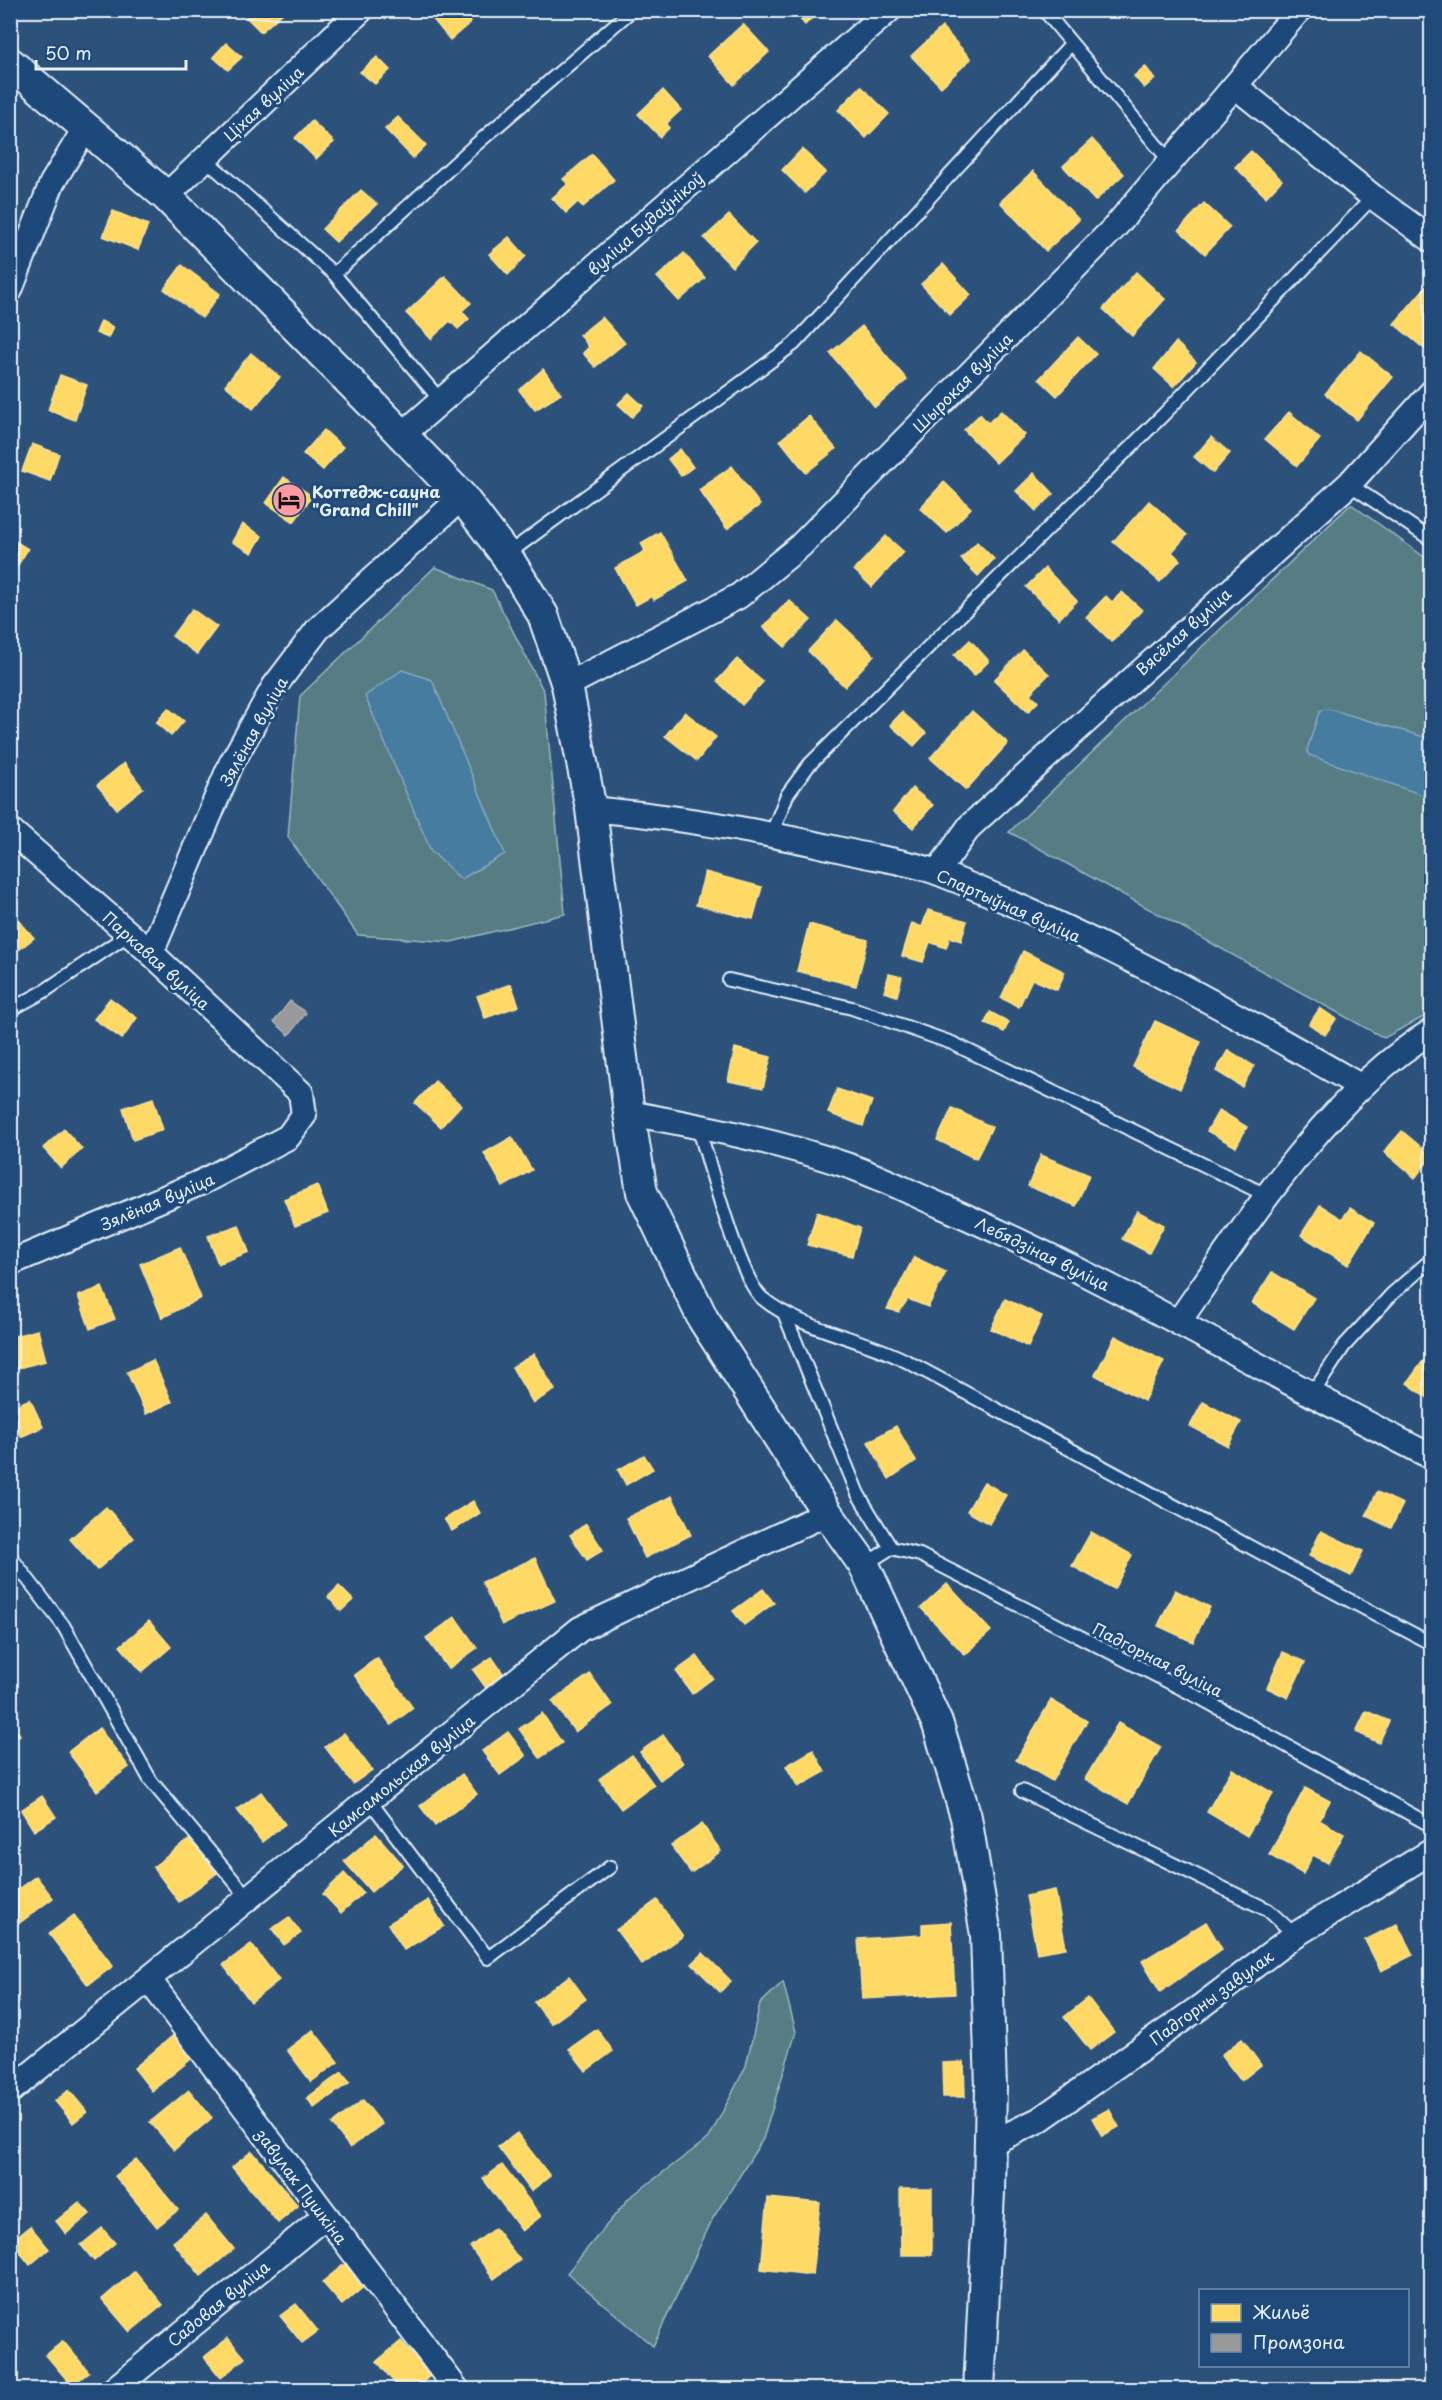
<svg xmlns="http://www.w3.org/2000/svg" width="1442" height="2400" font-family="'Playpen Sans',sans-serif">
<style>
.green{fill:#567d84;stroke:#9fb7be;stroke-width:1.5}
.water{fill:#447ba0;stroke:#86aac3;stroke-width:1.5}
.homes{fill:#ffd966;stroke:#f8e092;stroke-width:1.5}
.industry{fill:#999;stroke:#b1b3b6;stroke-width:1.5}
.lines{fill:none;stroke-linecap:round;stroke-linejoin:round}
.service-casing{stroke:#e8f1f8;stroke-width:16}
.minor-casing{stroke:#e8f1f8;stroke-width:28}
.tertiary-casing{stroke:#e8f1f8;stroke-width:34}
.service{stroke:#1f4a7a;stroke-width:12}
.minor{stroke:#1f4a7a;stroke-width:24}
.tertiary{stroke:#1f4a7a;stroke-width:30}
.labels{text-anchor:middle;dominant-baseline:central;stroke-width:6;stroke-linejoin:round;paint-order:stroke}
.street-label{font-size:16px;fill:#e8f1f8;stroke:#1f4a7a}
.poi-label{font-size:16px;font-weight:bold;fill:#e8f1f8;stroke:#1f4a7a;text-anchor:start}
</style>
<rect width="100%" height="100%" fill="#2c527b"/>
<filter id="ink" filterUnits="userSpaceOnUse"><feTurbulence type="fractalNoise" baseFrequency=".0167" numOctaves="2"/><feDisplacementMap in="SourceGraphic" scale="12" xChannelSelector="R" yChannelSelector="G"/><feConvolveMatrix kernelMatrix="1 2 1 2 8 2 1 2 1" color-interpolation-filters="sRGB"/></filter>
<g filter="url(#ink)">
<g class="green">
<path d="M1351,504L1431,562V1013L1384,1038L1009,832Z"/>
<path d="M435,567L492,590L544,692L565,914L451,942L358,935L288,837L300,696Z"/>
<path d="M783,1982L796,2032L763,2139L713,2218L653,2346L567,2273L629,2198L709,2138L746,2066L760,2004Z"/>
</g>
<g class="water">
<path d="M402,670L432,680L505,854L461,879L431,851L365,696Z"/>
<path d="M1329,709L1431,739V798L1309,755L1307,750L1318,715L1321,710Z"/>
</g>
<g class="homes">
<path d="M239,10H283L284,12L261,32Z"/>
<path d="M441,10H473L466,16L471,22L450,40L432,18Z"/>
<path d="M792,10H820L805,25Z"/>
<path d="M743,24L769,52L734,85L708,56Z"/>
<path d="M942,27L971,59L941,87L911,56Z"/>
<path d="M226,43L242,57L228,70L213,57Z"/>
<path d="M377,57L390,70L375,84L360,72Z"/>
<path d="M1145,66L1155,79L1144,88L1134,76Z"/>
<path d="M861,86L889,114L866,138L838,110Z"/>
<path d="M663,90L681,110L667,123L669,128L660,137L638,114Z"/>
<path d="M398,117L426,145L413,158L385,129Z"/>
<path d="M312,121L334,142L316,159L295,138Z"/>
<path d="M1092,139L1124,174L1095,201L1063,166Z"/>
<path d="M802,149L826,172L805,193L782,170Z"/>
<path d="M1251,151L1282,180L1266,197L1235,167Z"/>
<path d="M592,154L614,180L583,207L578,202L566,213L552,198L568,184L563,179Z"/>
<path d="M1033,171L1079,220L1046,251L1000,202Z"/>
<path d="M361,190L377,204L336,242L322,229Z"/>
<path d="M1204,203L1230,227L1205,254L1179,230Z"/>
<path d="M113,211L148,225L138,250L103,236Z"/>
<path d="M729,215L756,243L732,267L704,238Z"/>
<path d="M509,237L526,256L508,275L489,254Z"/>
<path d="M684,253L705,278L679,301L657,277Z"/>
<path d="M943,264L971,295L950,315L921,284Z"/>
<path d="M182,265L220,294L202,318L164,289Z"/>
<path d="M1136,272L1165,299L1132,336L1103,309Z"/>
<path d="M445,276L471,303L462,311L469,319L458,329L450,321L431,339L406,313Z"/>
<path d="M1428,284L1432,287V345L1427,351L1394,324Z"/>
<path d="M602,317L625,343L595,367L583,353L589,347L580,335Z"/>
<path d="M101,321L113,327L108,338L96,333Z"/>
<path d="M862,326L907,380L875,407L830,353Z"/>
<path d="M1078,337L1096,354L1057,396L1039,379Z"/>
<path d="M1176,342L1196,362L1174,387L1154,369Z"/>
<path d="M1361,351L1393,377L1357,420L1325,394Z"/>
<path d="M251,353L280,377L253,409L225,385Z"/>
<path d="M543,369L561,394L535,410L519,390Z"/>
<path d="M60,375L87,385L75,420L48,410Z"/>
<path d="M629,393L643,406L632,417L618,404Z"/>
<path d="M1001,411L1025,435L996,463L964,430L980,414L988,423Z"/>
<path d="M1289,412L1320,439L1297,466L1265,439Z"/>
<path d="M809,416L836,449L806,473L780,440Z"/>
<path d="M324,430L343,447L323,470L303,454Z"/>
<path d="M1211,437L1230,453L1213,473L1194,457Z"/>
<path d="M32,444L59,454L50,481L22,471Z"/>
<path d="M680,449L693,467L681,476L668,459Z"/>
<path d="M732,466L760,505L727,529L699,490Z"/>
<path d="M1034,473L1054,494L1036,511L1016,491Z"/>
<path d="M284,477L312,496L294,522L266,503Z"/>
<path d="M944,482L971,508L947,533L920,508Z"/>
<path d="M1149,501L1187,535L1172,552L1180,560L1160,582L1113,542Z"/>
<path d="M242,524L262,536L252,553L232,542Z"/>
<path d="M660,532L688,581L654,600L652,596L636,605L615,568L645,551L641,543Z"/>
<path d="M886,536L904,552L872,587L854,570Z"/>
<path d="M10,538L28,549L13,573L10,571Z"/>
<path d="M977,542L994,559L978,576L961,559Z"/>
<path d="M1045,568L1077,601L1059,619L1026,587Z"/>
<path d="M1122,592L1142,610L1112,642L1086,617L1106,596L1112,602Z"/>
<path d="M789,600L811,620L785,647L763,627Z"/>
<path d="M192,609L217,627L197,654L172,636Z"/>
<path d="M837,620L874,655L845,687L808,651Z"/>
<path d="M970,640L989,661L974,676L954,655Z"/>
<path d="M1023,650L1049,674L1030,694L1038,702L1028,712L994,680Z"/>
<path d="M737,659L763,682L742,705L717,681Z"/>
<path d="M168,708L184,721L171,736L156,723Z"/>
<path d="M972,711L1008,743L966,790L930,758Z"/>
<path d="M685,712L716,737L697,761L665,736Z"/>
<path d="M902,712L926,733L914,746L890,725Z"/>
<path d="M124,763L143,788L117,809L97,785Z"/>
<path d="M912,788L933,805L913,828L893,812Z"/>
<path d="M705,872L762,887L753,919L696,905Z"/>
<path d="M10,910L34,938L10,957Z"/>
<path d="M928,910L967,921L961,941L950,937L946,948L930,942L923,962L902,956L912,923L922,927Z"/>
<path d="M809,924L868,940L856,986L797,971Z"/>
<path d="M1023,951L1065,972L1057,990L1032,979L1019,1007L1001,998Z"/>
<path d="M889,974L902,977L897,996L884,992Z"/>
<path d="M511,984L519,1006L485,1018L477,996Z"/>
<path d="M110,998L137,1018L122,1039L94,1019Z"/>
<path d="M1320,1008L1336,1019L1325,1035L1309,1024Z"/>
<path d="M990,1012L1009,1022L1004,1032L985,1023Z"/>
<path d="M1155,1021L1201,1042L1180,1089L1133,1067Z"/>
<path d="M735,1048L771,1057L763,1088L728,1081Z"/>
<path d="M1228,1050L1254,1066L1242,1087L1216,1071Z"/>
<path d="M435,1081L461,1105L441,1127L415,1103Z"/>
<path d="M837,1089L872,1101L863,1126L828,1113Z"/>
<path d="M153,1098L163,1130L133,1140L123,1108Z"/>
<path d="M952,1108L992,1127L976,1159L937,1140Z"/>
<path d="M1219,1110L1247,1127L1236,1147L1207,1131Z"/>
<path d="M64,1129L82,1149L61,1168L43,1148Z"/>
<path d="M1402,1131L1432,1156L1415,1178L1384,1152Z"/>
<path d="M512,1137L532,1170L503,1187L484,1153Z"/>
<path d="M1041,1155L1089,1175L1076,1206L1028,1186Z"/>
<path d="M317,1185L328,1213L295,1226L284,1199Z"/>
<path d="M1320,1205L1342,1219L1350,1208L1374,1223L1348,1265L1301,1235Z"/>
<path d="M1137,1211L1164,1225L1149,1253L1122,1239Z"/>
<path d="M817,1212L860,1228L852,1256L807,1245Z"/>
<path d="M239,1225L249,1252L218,1264L208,1236Z"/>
<path d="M180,1247L201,1298L162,1318L140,1264Z"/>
<path d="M914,1257L946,1272L928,1307L908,1299L899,1312L887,1309Z"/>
<path d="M1272,1272L1314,1298L1294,1329L1252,1303Z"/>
<path d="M102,1287L115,1319L90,1329L78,1296Z"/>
<path d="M1005,1299L1042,1316L1028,1347L991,1329Z"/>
<path d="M38,1330L46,1361L10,1370V1337Z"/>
<path d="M1115,1336L1164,1361L1144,1401L1095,1375Z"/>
<path d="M534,1354L555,1390L533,1403L512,1367Z"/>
<path d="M153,1360L172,1402L146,1414L127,1372Z"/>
<path d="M1423,1361L1432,1367V1401L1407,1383Z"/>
<path d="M30,1399L43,1427L21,1437L10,1408Z"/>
<path d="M1203,1402L1241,1422L1228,1446L1190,1426Z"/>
<path d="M896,1426L916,1461L889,1479L868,1442Z"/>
<path d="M644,1455L653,1469L626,1485L618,1470Z"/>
<path d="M984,1482L1006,1495L989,1524L967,1511Z"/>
<path d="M1377,1492L1403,1504L1391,1528L1366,1516Z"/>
<path d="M672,1496L691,1535L645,1558L626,1518Z"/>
<path d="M473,1501L480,1513L452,1531L444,1519Z"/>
<path d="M106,1507L134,1538L97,1570L70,1539Z"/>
<path d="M586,1524L603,1550L587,1560L570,1535Z"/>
<path d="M1321,1531L1363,1551L1351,1576L1309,1556Z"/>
<path d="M1091,1532L1132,1555L1114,1589L1072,1566Z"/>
<path d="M535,1558L555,1601L502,1625L482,1582Z"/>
<path d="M947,1584L991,1631L965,1655L921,1608Z"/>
<path d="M339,1586L353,1600L341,1611L328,1597Z"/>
<path d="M763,1589L774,1603L744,1625L733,1611Z"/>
<path d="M1175,1590L1210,1607L1193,1642L1158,1626Z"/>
<path d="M455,1617L477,1648L448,1669L426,1638Z"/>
<path d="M149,1621L171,1647L142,1672L120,1646Z"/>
<path d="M1283,1652L1305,1662L1288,1698L1267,1688Z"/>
<path d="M697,1656L713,1678L692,1694L676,1671Z"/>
<path d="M492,1657L505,1676L486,1688L473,1670Z"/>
<path d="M377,1658L413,1708L391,1725L354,1675Z"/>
<path d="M590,1674L612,1705L575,1732L552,1701Z"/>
<path d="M1051,1700L1087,1721L1052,1781L1016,1760Z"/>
<path d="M1366,1711L1389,1721L1379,1743L1356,1732Z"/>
<path d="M542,1713L562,1743L540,1758L519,1729Z"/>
<path d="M10,1720L20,1735L10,1742Z"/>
<path d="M1118,1723L1161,1747L1128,1804L1085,1779Z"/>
<path d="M99,1728L129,1767L97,1791L68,1752Z"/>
<path d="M508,1732L526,1756L500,1775L482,1751Z"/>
<path d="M344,1733L372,1770L353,1784L325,1747Z"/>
<path d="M663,1735L683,1763L660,1780L640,1752Z"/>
<path d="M813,1750L825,1772L798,1787L786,1766Z"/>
<path d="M632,1755L654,1785L621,1809L599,1779Z"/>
<path d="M1232,1769L1273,1793L1247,1836L1207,1812Z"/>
<path d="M462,1774L477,1794L435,1826L420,1806Z"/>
<path d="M1305,1788L1330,1801L1319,1820L1344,1834L1328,1863L1313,1855L1303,1874L1269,1855Z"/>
<path d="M261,1792L285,1824L262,1842L237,1810Z"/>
<path d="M42,1796L56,1817L34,1831L21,1810Z"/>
<path d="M702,1824L721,1851L691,1873L671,1846Z"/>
<path d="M376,1834L403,1865L371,1892L344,1861Z"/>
<path d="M190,1839L217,1873L179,1902L153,1867Z"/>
<path d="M344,1873L363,1893L341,1913L323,1894Z"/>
<path d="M36,1876L53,1898L10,1930V1895Z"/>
<path d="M1055,1890L1066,1948L1037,1953L1026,1896Z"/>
<path d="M428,1900L444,1926L404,1950L388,1924Z"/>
<path d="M657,1900L683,1936L642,1965L616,1930Z"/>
<path d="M74,1915L113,1966L88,1985L49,1934Z"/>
<path d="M289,1917L301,1933L284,1945L272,1929Z"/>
<path d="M951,1922L955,1994L862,1999L858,1939L922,1935V1924Z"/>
<path d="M1206,1922L1222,1949L1160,1992L1142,1961Z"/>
<path d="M1397,1924L1413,1955L1381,1971L1365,1940Z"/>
<path d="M251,1944L279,1980L251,2002L223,1965Z"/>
<path d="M703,1953L731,1981L720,1992L692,1964Z"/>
<path d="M569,1976L586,1999L551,2024L534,2002Z"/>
<path d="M1088,1998L1114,2032L1090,2050L1064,2017Z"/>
<path d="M597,2029L613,2051L586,2071L569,2049Z"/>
<path d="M313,2030L338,2062L311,2082L287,2050Z"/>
<path d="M176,2033L195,2056L152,2091L134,2068Z"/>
<path d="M1242,2039L1261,2065L1241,2081L1221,2055Z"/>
<path d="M964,2062L965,2097H943L942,2063Z"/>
<path d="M342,2072L350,2082L314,2108L307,2098Z"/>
<path d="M69,2090L87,2112L73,2123L55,2101Z"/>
<path d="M189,2090L212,2118L174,2150L150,2122Z"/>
<path d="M363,2100L382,2124L350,2148L332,2124Z"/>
<path d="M1109,2109L1119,2127L1102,2136L1092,2118Z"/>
<path d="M517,2133L550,2176L531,2191L498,2147Z"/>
<path d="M252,2151L298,2206L278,2223L232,2167Z"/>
<path d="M136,2159L178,2210L157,2227L115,2176Z"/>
<path d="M502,2165L541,2216L522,2231L483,2179Z"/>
<path d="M900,2189H932V2255H901Z"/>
<path d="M768,2198L820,2203L812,2275L761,2269Z"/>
<path d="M79,2202L90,2214L66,2234L56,2221Z"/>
<path d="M206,2215L234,2249L201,2276L173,2242Z"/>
<path d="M30,2226L49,2249L30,2265L11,2241Z"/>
<path d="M102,2228L115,2243L94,2261L81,2245Z"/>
<path d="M495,2228L520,2260L494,2279L470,2247Z"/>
<path d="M347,2262L366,2285L342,2305L322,2282Z"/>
<path d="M135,2271L163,2305L130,2332L102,2299Z"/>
<path d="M296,2304L318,2331L302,2343L280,2316Z"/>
<path d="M228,2338L245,2358L221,2378L204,2357Z"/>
<path d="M63,2341L89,2372L72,2386L46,2355Z"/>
<path d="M401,2341L430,2376L414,2390H400L377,2361Z"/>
</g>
<path class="industry" d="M290,1001L306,1013L289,1035L274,1022Z"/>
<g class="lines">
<g class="service-casing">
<g id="service">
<path d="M1044,10L1172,164"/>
<path d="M204,158L334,274L441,401"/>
<path d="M334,274L473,147L632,10"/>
<path d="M1349,484L1432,540"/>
<path d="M506,555L794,344L1071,44"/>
<path d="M772,833L787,795L809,765L1164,414L1373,197"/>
<path d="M729,980L852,1008L952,1043L1266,1195"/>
<path d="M10,1010L43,992L129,934"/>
<path d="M698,1126C709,1161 739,1278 762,1298C800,1330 864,1338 908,1362C1083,1455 1256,1552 1432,1644"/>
<path d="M784,1313L858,1494L891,1548"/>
<path d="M1311,1396L1344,1346L1392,1294L1432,1259"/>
<path d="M10,1556L63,1625L151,1781L249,1899"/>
<path d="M864,1565L891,1548L920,1555L1202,1699L1432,1826"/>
<path d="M1022,1791L1268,1910L1295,1935"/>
<path d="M370,1801L488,1958L610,1867"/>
</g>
</g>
<g class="minor-casing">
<g id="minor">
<path d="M1235,86L1373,197L1432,240"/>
<path d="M166,196L361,10"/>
<path d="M10,290L52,183L86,127"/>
<path d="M402,435L889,10"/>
<path d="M567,685L739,596L800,546L1115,227L1299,10"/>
<path d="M591,809C680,817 768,832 855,853C882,859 913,863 939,873C1085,930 1224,1007 1360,1086"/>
<path d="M10,830L151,953L301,1093L304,1115L288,1137L202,1182L10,1263"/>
<path d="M937,872L970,826L1349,484L1432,392"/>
<path d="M151,953L231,764L274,687L318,629L462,497"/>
<path d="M629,1113C704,1127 777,1141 849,1166C881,1177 913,1194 944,1207C1112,1280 1269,1375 1432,1457"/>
<path d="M1179,1321C1247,1223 1329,1094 1432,1031"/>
<path d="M149,1980L457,2390"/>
<path d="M10,2091L580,1629L827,1513"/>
<path d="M991,2143L1039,2120L1203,2005L1295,1935L1432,1851"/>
<path d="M113,2390L324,2217"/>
</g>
</g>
<g class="tertiary-casing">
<path id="tertiary" d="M10,63L166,196L374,406L462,497L506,555L543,615L567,685L591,809L629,1113L642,1192L703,1319L827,1513L864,1565L938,1725L966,1817L986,1935L991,2087L989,2192L979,2390"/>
</g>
<use href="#service" class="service"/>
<use href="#minor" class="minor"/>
<use href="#tertiary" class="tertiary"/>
</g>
</g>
<defs>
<g id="hotel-disc" transform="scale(1.725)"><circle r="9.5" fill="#ff9aa2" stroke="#1f4a7a"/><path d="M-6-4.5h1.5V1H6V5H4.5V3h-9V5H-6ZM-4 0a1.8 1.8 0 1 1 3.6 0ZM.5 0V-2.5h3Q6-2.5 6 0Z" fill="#111"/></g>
</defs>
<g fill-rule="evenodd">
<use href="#hotel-disc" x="289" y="500"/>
</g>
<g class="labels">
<g class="street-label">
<text transform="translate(263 103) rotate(-43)">Ціхая вуліца</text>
<text transform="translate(645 223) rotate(-41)">вуліца Будаўнікоў</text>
<text transform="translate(962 382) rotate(-45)">Шырокая вуліца</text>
<text transform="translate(1183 631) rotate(-42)">Вясёлая вуліца</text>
<text transform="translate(253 731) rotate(-61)">Зялёная вуліца</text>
<text transform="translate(1009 905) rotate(24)">Спартыўная вуліца</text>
<text transform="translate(157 960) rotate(42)">Паркавая вуліца</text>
<text transform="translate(157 1201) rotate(-23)">Зялёная вуліца</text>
<text transform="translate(1043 1253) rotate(26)">Лебядзіная вуліца</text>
<text transform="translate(1158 1659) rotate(27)">Падгорная вуліца</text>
<text transform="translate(401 1775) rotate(-39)">Камсамольская вуліца</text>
<text transform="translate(1211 1997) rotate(-36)">Падгорны завулак</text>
<text transform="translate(302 2186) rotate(53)">завулак Пушкіна</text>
<text transform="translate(218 2303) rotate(-39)">Садовая вуліца</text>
</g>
<g class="poi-label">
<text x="312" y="491">Коттедж-сауна<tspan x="312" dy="18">"Grand Chill"</tspan></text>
</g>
</g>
<rect width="1442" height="2400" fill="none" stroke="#1f4a7a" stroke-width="36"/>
<rect x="18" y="18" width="1406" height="2364" fill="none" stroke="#e8f1f8" stroke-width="2" filter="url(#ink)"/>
<rect x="1199" y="2289" width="210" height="78" fill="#1f4a7a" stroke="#6f8dac" stroke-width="1.5"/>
<rect x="1211" y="2304" width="30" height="18" fill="#ffd966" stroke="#6f8dac" stroke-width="1.5"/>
<text x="1253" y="2319" font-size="18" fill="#e8f1f8">Жильё</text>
<rect x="1211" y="2334" width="30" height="18" fill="#999999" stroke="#6f8dac" stroke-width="1.5"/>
<text x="1253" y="2349" font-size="18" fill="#e8f1f8">Промзона</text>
<path d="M36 60v9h150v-9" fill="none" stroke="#e8f1f8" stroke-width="3"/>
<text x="45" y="60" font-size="18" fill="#e8f1f8" stroke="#1f4a7a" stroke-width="4.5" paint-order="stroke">50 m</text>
</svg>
